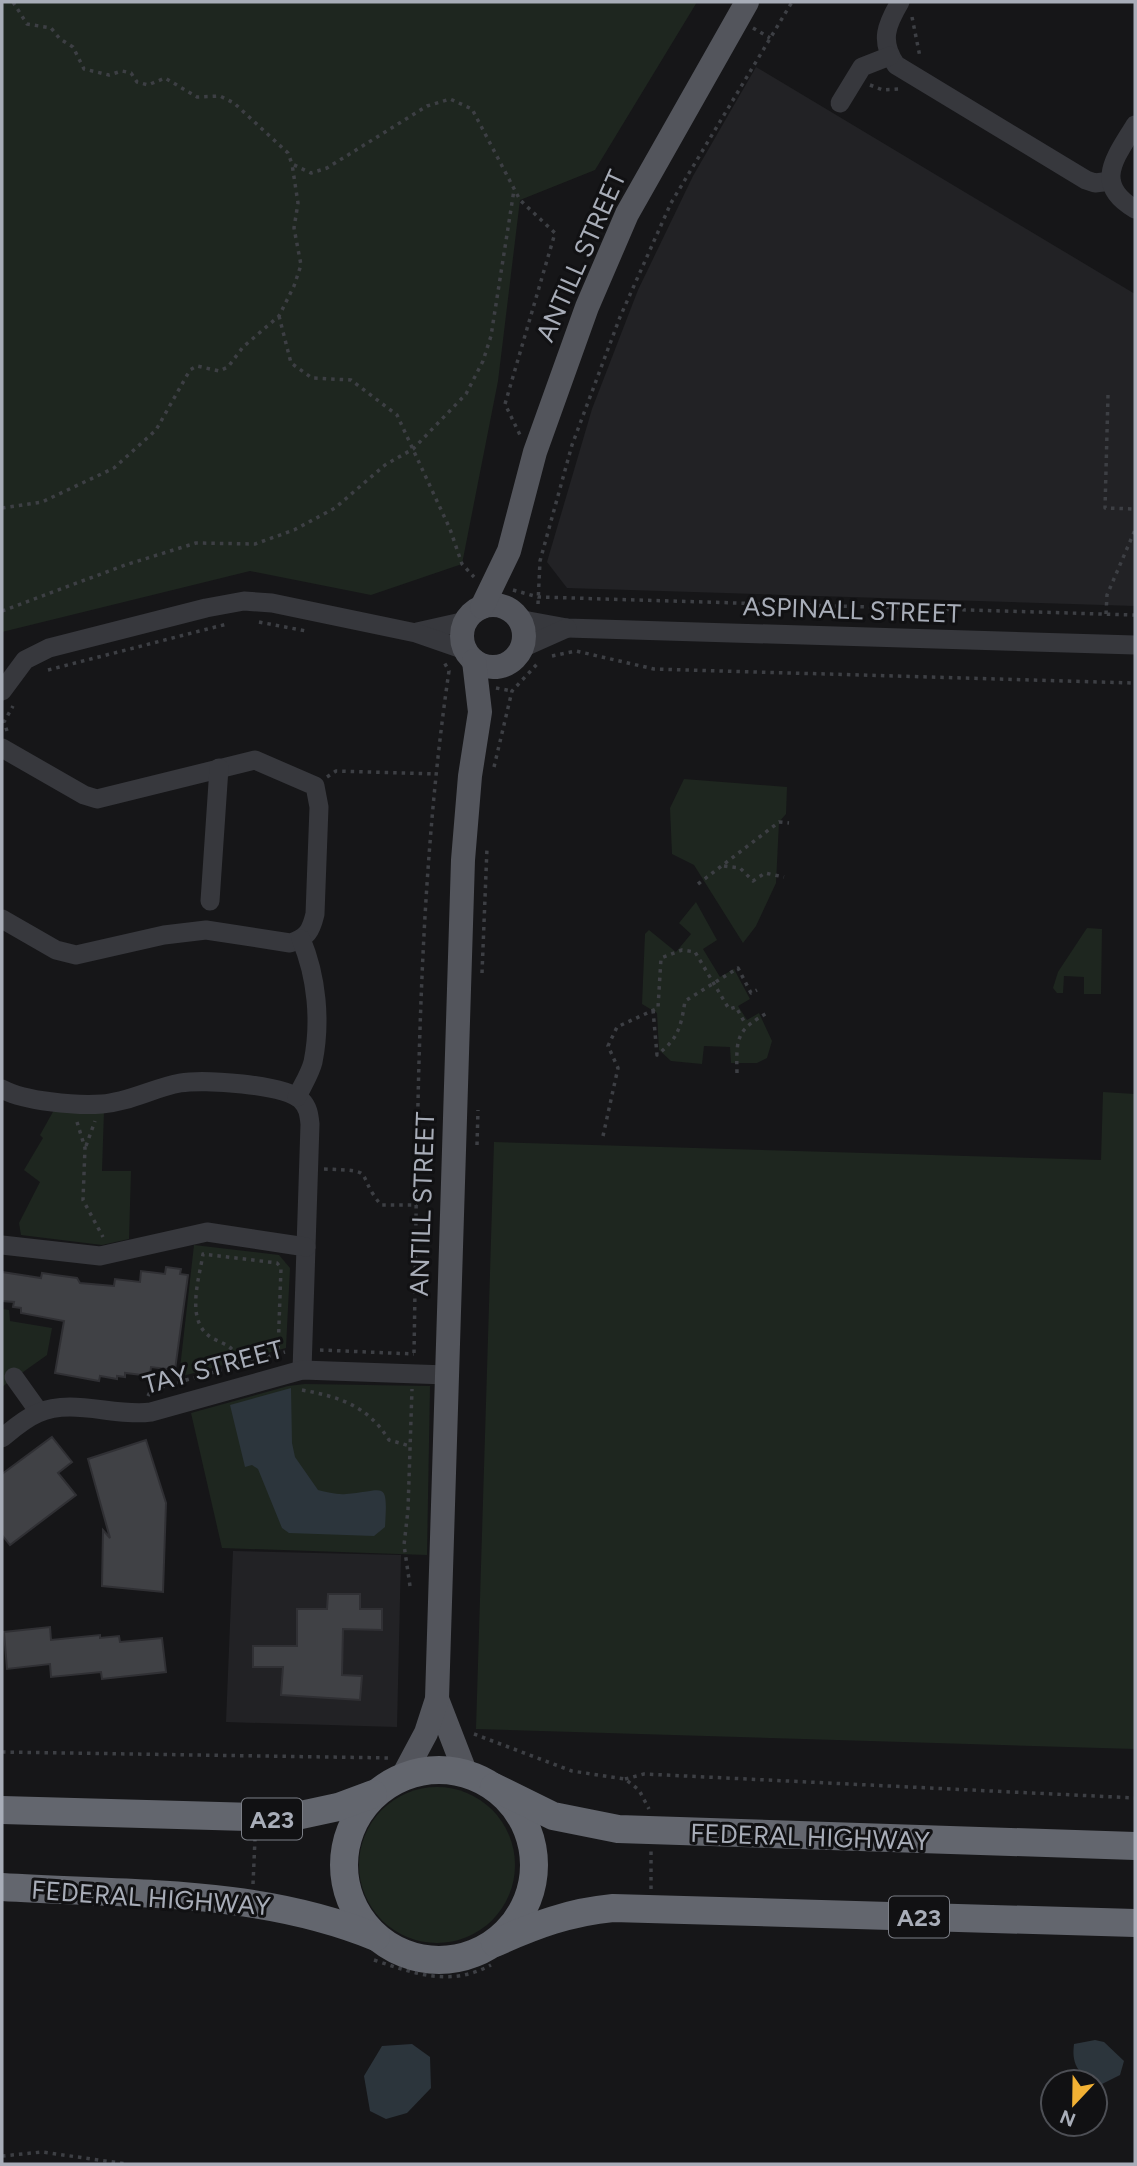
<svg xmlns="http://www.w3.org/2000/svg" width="1137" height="2166" font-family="Figtree,sans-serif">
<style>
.built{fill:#222225}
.green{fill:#1e261f}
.water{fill:#2c353c}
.building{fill:#404145;stroke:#303034;stroke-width:2}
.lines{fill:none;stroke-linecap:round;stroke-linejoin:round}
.path{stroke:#3d3f44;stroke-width:3.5;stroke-dasharray:3.5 5;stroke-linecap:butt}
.minor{stroke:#37383d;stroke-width:19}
.major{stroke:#53555c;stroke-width:24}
.highway{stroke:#63666e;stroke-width:28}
.labels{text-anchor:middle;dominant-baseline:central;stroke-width:6;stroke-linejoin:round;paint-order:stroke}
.shield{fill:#111113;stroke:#7b7e86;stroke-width:2}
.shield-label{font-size:24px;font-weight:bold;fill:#a8adb8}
.street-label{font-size:26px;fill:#a8adb8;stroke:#111113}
</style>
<rect width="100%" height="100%" fill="#161618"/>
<g class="built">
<path d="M756,67L1135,294V606L567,588L547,562L592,409L638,290L693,176Z"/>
<path d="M233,1551L401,1555L397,1727L226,1722Z"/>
</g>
<g class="green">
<path d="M2,2H697L595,170L520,200L498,381L462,564L371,595L250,571L2,632Z"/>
<path d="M684,779L787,787L786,814L779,822L776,883L756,926L743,943L694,865L672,854L670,808Z"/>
<path d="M696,902L717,940L703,949L720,977L734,969L750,999L738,1006L747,1020L759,1013L772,1041L767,1058L757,1063H731L730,1047L704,1046L702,1064L671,1061L659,1050L657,1013L642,1004L645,934L649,930L676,952L691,934L679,923Z"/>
<path d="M1087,928L1102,929L1101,994H1084V977L1064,976L1063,993H1057L1053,988L1058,972Z"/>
<path d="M1103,1092L1135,1094V1749L476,1729L494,1142L1101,1160Z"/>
<path d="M54,1110L104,1111L102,1171H131L129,1239L102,1245L21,1235L19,1223L40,1182L24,1170L43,1138L40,1135Z"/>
<path d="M194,1245L279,1255L290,1268L286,1348L179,1377Z"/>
<path d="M2,1309L9,1310L10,1321L52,1328L47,1355L2,1387Z"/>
<path d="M305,1384L430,1386L427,1555L222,1548L191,1413L288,1386Z"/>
<circle cx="437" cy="1865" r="78"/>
</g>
<g class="water">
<path d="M291,1388L292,1443L295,1457L318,1490C327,1492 337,1495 346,1494C385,1491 388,1478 385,1527L374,1536L289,1533L282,1528L258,1469L252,1465L245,1467L230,1405Z"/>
<path d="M1095,2040L1104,2042L1124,2061L1120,2075L1102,2084C1080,2076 1071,2067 1074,2044Z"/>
<path d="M412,2044L430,2057L431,2088L407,2113L386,2119L370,2111L364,2076L382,2046Z"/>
</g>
<g class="building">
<path d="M166,1267L181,1269L180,1274L188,1275L175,1370L151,1367L150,1376L125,1373V1377L117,1376V1379L100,1376L99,1381L55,1373L64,1321L21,1313V1308L13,1307L14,1302L2,1301V1272L41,1278L42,1273L55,1275L77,1278L80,1283L114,1286L115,1279L140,1282L141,1271L165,1274Z"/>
<path d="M52,1437L72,1462L58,1473L76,1495L10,1545L2,1535V1474Z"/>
<path d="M146,1440L166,1503L163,1592L102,1586L103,1530L110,1538L88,1459Z"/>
<path d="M328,1594H360V1609H382V1630L343,1629L342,1675L362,1676L360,1700L281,1695L283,1667H253V1646H297V1609H327Z"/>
<path d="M50,1627L51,1640L100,1635V1638L119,1636L120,1642L162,1638L166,1672L102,1679L101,1672L51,1677L50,1664L7,1669L4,1632Z"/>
</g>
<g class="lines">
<g class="path">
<path d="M13,2L27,24L51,28L60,39L73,47L84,69L109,75L122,71L131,73L137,82L148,85L165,78L197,97L220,96L234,103L288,153L292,164L311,173L327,168L427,106L450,99L472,109L520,200L555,233L505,404L520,435"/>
<path d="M912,17L920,57"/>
<path d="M753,28L770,38"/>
<path d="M870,85L883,90L900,89"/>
<path d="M279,316L291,363L312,378L351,380L397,415L450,529L462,564L474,577"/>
<path d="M1108,395L1105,508L1135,509"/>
<path d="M2,508L42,502L114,468L156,430L190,370L197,366L219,371L228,367L243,347L279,316L294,286L301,265L294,228L298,203L292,164"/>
<path d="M513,590L538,597L1135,615"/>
<path d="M538,604L540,561L572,445L620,317L671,203L792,2"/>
<path d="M2,611L125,565L196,543L255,544L294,530L335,508L385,465L413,449L466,394L483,361L491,336L514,190"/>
<path d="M1106,614L1107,595L1135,530"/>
<path d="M259,622L306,631"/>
<path d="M552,656L576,651L654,669L1135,683"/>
<path d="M48,670L227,624"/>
<path d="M496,688L512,691"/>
<path d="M7,731L4,722L13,706"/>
<path d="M494,767L512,691L539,662"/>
<path d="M327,777L336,771L435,774"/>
<path d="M724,866L740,868L753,881L765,873L784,877"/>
<path d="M698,884L779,822L789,823"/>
<path d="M482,973L487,848"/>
<path d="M653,1010L657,1055C678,1039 681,1027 685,1001L738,968L751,993L757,990"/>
<path d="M737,1073C736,1036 737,1030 769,1012"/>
<path d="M77,1122L85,1148L83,1200L103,1237"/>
<path d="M603,1136L618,1068L608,1046L617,1027L658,1008L661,958L682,950L695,952L729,1009L736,1007L746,1025"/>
<path d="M477,1145L478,1110"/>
<path d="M86,1146L95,1121"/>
<path d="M324,1169C380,1171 353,1171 381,1205H417"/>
<path d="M320,1350L414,1354"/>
<path d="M414,1353C418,1126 416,896 449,671L444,662"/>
<path d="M240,1364C235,1348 229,1346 214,1339C184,1324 199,1280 203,1254L277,1263L281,1268L278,1352"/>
<path d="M302,1390C340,1397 368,1406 389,1440L410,1446"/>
<path d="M148,1396L151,1390L285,1352"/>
<path d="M410,1586L404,1545L408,1510L412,1389"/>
<path d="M474,1734L572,1771L625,1779L639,1790L649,1809"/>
<path d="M2,1752L392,1758"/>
<path d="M625,1779L644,1774L1135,1798"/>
<path d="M253,1884L255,1839"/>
<path d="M651,1889V1851"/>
<path d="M374,1960C416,1974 450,1987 491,1965"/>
<path d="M2,2156L42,2152L127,2164"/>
</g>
<g class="minor">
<path d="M900,2C887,24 879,41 896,65L1086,180L1095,183L1111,181"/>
<path d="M840,103L862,67L890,56"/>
<path d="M1135,125C1116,157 1092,184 1135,209"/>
<path d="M518,619L567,628L1135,645"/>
<path d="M417,632L466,621"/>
<path d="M522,648L567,628"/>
<path d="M2,691L25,660L49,648L206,608L244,601L272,603L416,633L465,650"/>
<path d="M2,748L84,795L97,799L255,760L315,786L319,807L315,914C311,931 307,938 290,943L206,930L164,935L76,955L56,950L2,919"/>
<path d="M210,901L219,768"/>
<path d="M2,1089C24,1101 76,1106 102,1104C129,1102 153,1088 180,1083C203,1079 283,1084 301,1100C308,1107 309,1114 310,1124L302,1370"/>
<path d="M297,1097C302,1086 310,1074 313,1062C321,1022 317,977 301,939"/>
<path d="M2,1245L100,1256L207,1232L306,1247"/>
<path d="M14,1377L39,1412"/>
<path d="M2,1438C13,1429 24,1419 38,1413C72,1398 115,1417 151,1412L302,1370L447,1375"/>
</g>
<g class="major">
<circle cx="493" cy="636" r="31"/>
<path d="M482,607L509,551L535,452L587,307L627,214L747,2"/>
<path d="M437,1699L466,1774"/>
<path d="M402,1778L426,1733L437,1699L463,860L470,776L480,712L474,661"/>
</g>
<g class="highway">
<circle cx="439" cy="1865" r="95"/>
<path d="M494,1787L553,1816L618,1829L1135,1846"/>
<path d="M2,1810L287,1818L338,1807L373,1794"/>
<path d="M2,1887C129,1895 256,1888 376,1937"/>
<path d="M495,1943C535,1925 570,1912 613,1908L1135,1923"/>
</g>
</g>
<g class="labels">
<g class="shield">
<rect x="242" y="1798.5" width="60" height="41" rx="5"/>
<rect x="889" y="1896.5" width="60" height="41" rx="5"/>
</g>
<g class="shield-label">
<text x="272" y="1819">A23</text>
<text x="919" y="1917">A23</text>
</g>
<g class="street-label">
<text transform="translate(581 256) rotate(-66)">ANTILL STREET</text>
<text transform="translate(852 610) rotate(2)">ASPINALL STREET</text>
<text transform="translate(422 1204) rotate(-88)">ANTILL STREET</text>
<text transform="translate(213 1367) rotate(-15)">TAY STREET</text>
<text transform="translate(810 1837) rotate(2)">FEDERAL HIGHWAY</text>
<text transform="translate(151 1898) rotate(4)">FEDERAL HIGHWAY</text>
</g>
</g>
<rect width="1137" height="2166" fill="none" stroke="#a8adb8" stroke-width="7"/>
<g transform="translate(1074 2103) rotate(202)"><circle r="33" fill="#111113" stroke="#4d4f55" stroke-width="2"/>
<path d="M0-5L12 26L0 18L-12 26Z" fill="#f2b134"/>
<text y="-10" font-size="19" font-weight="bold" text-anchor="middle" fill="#a8adb8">N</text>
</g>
</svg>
